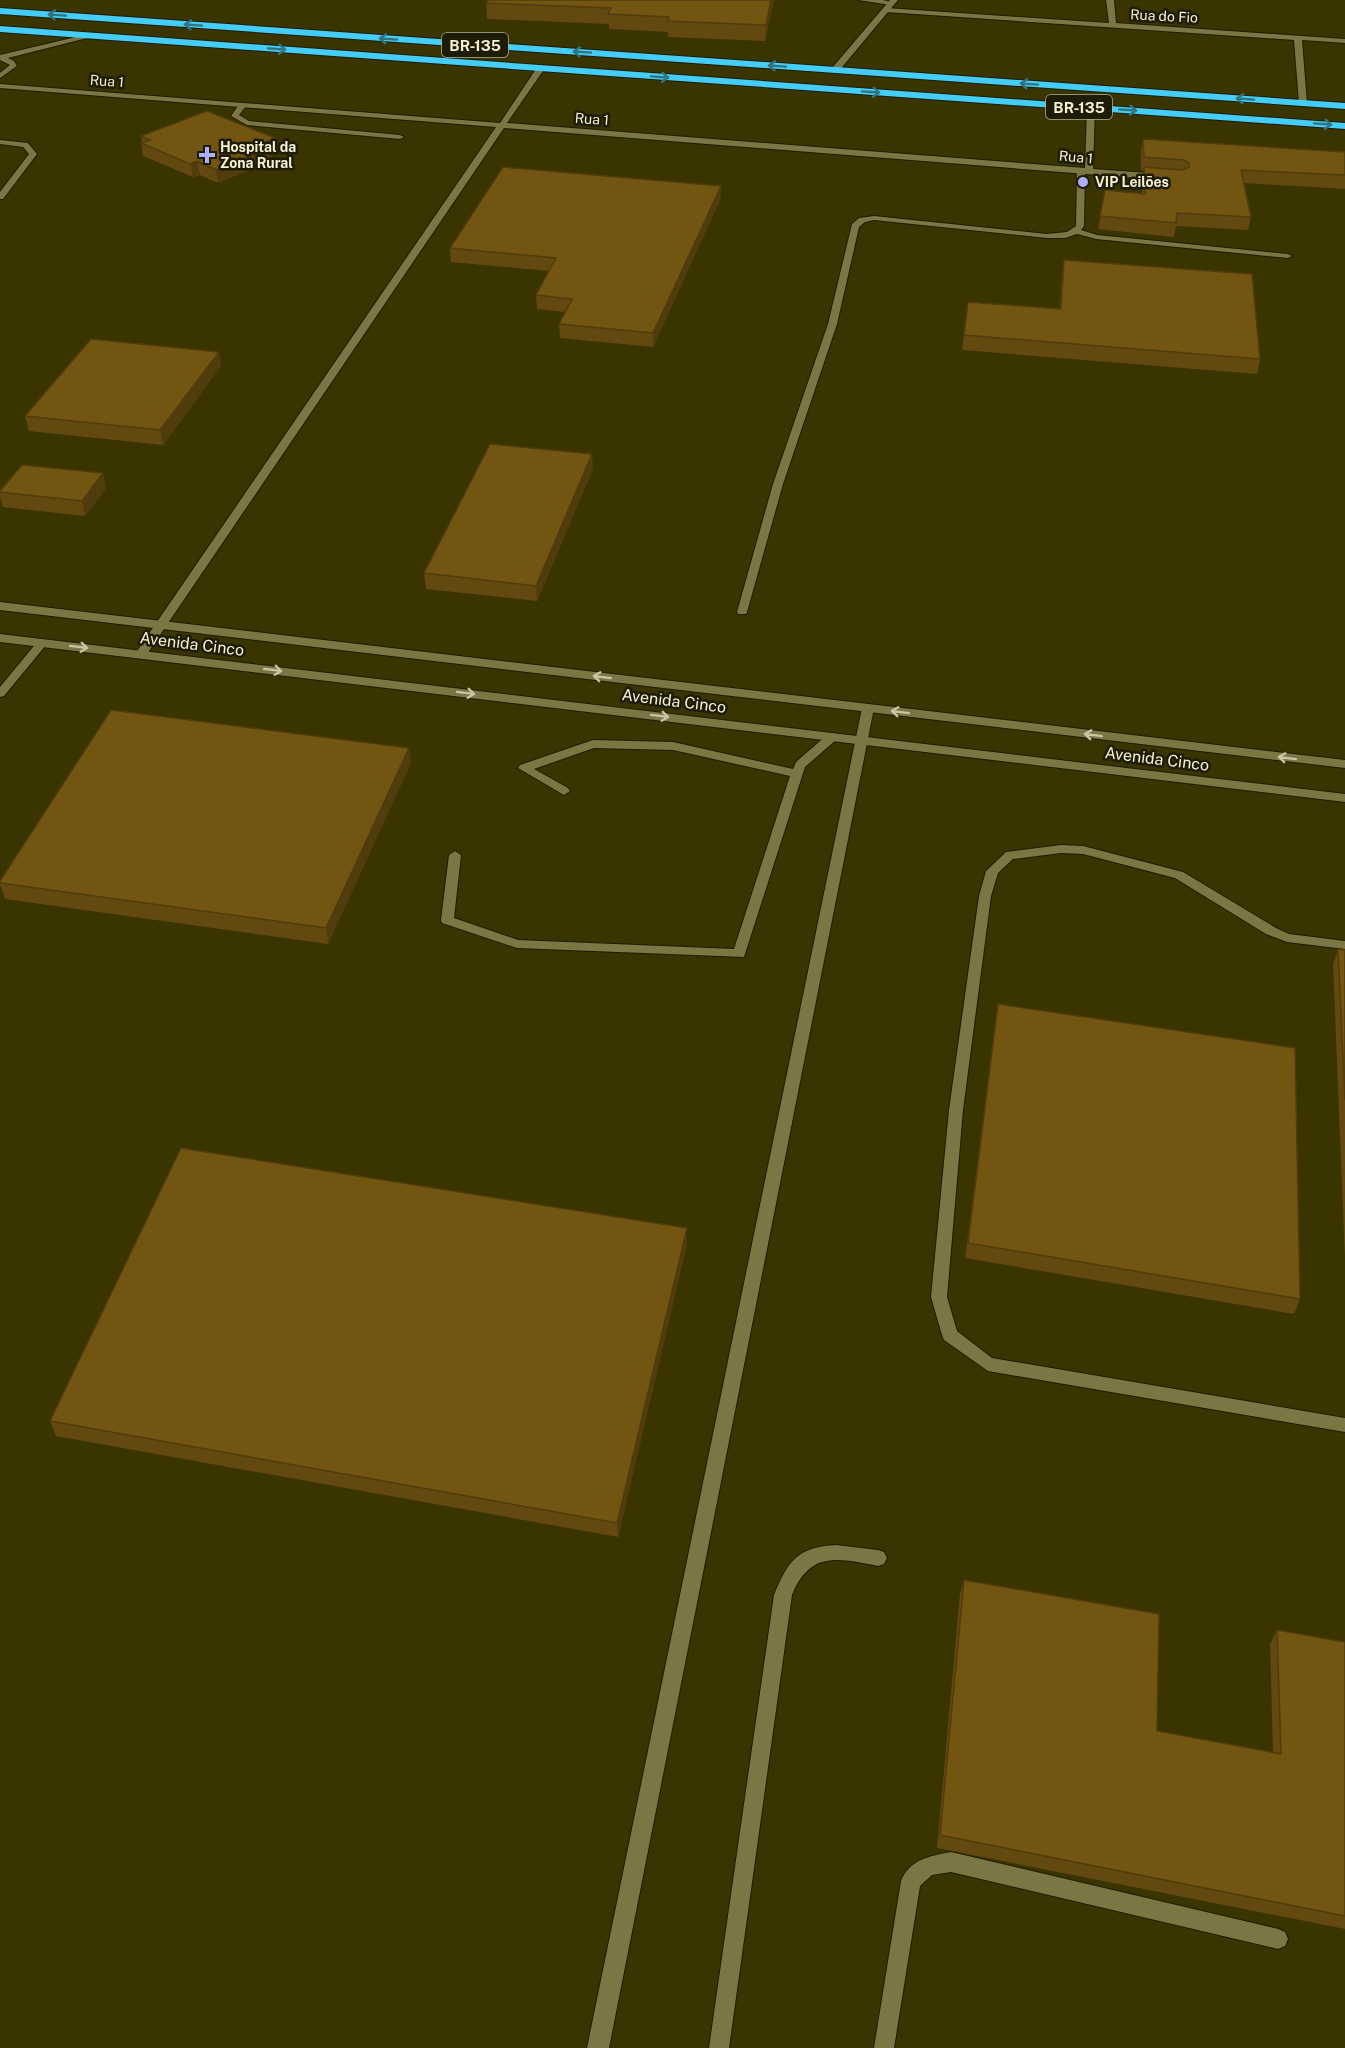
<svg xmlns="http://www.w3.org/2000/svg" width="1345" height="2048" font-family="'Public Sans',sans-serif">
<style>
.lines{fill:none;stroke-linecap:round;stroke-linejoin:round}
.lane-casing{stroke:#1f1b03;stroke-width:2}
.street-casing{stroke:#1f1b03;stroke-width:2}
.secondary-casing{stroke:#1f1b03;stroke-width:2}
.highway-casing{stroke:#1f1b03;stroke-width:2}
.lane{fill:#7c7544;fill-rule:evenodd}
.street{fill:#7c7544;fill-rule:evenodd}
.secondary{fill:#7c7544;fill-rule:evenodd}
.highway{fill:#44cef7;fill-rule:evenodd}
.wall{fill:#63490f}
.shaded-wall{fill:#503c0d}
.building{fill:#735512;stroke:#503c0d;stroke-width:1.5}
.oneway{stroke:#31747f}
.oneway2{stroke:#c9c5a3}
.poi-dot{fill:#acaffb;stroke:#1e1b07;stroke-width:2}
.labels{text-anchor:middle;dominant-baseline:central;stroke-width:5;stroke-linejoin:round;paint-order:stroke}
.far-street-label{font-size:14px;fill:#f3f0d6;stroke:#1e1b07}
.far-poi-label{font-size:14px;font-weight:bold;fill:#f3f0d6;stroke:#1e1b07;text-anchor:start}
.shield{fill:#1e1b07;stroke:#b3b098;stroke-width:1.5}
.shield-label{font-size:15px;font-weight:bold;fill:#f3f0d6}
.street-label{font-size:16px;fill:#f3f0d6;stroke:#1e1b07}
</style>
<rect width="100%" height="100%" fill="#3a3400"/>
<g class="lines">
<g class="lane-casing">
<g id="lane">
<path d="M93,33L95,36L8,58L14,61L17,66L0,78V73L10,65L0,60V55Z"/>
<path d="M240,103L247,105L239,115L249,121L400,135L404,137L400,139L247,125L231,116Z"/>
<path d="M0,140L28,143L37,154L3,199H0V192L29,154L23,147L0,144Z"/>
<path d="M1081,169L1085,171L1084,226L1081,230L1097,235L1288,254L1292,256L1288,258L1096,239L1077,234L1065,238H1047L874,220L865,222L859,227L837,324L783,484L747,612L746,614H738L737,612L773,484L828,324L852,224L859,218L874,216L1047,234L1067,232L1076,226L1077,171Z"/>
<path d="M42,640L47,643L46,645L4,696L0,697V687L38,641Z"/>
<path d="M832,733L836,734L838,737L836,740L805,767L744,957L517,948L442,923L441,920L449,855L455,851L461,855L454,918L518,940L734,949L790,776L673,750L594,748L534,769L568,788L570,791L564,795L518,768L520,765L593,740L673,742L793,769L796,762L828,734Z"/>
<path d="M1061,845L1083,846L1183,872L1276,928L1289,934L1345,941V949L1287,942L1266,934L1175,878L1083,854L1061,853L1013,859L998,873L991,896L963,1110L947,1297L957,1331L992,1358L1345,1418V1432L988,1371L944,1340L942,1335L931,1297L949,1110L979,896L986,871L1006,852Z"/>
<path d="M836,1545L878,1550L884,1552L887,1558L884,1564L878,1566C837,1558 810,1551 792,1595L729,2048H709L774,1595C788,1561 797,1547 836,1545Z"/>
<path d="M951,1852L1278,1929L1285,1932L1288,1939L1285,1946L1278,1949L951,1872L932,1875L920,1886L894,2048H874L901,1881C910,1859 930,1856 951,1852Z"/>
</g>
</g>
<g class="street-casing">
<g id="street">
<path d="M858,0H883L895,3L891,5Z"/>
<path d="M1106,0H1114L1116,23L1345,39V43L1302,40L1307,103L1303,105L1299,103L1294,40L886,12L882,10L886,8L1109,23Z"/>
<path d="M538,66L545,68L507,123L1085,168L1087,108L1091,106L1095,108L1093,169L1163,174L1167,177L1163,180L504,128L145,657H137L135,654L496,127L0,88V84L500,123Z"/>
<path d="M868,704L874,708L609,2048H587L862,708Z"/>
</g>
</g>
<g class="secondary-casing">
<g id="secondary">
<path d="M890,0H898L838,72H832V68Z"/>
<path d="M0,602L1345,760V768L0,610Z"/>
<path d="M0,634L1345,794V802L0,642Z"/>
</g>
</g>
<g class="highway-casing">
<g id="highway">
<path d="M0,8L1345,103V109L0,14Z"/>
<path d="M0,26L1345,123V129L0,32Z"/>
</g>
</g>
<use href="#lane" class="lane"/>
<use href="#street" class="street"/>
<use href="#secondary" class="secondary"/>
<use href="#highway" class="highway"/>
</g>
<g class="wall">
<path d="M774,0L765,41L668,37V32L609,29V24L487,19L486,3Z"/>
<path d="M141,136L277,151L271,154L272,161L218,183L200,175L193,177L143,156L141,143H142Z"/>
<path d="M1143,139L1345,152V189L1244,183L1251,217L1248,230L1176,226L1174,237L1098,229L1105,190L1142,194V180L1144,170H1141V152Z"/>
<path d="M721,186L720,200L653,347L560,338L559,324L565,312L537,309L536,295L549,271L451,262L450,248Z"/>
<path d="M1064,260L1260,359L1257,374L962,350L968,302L1060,309L1062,274Z"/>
<path d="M221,366L163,445L29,431L25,416Z"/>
<path d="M593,469L537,601L426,589L424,573Z"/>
<path d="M103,473L106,488L85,516L3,507L0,496V491Z"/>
<path d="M409,748L411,763L328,944L5,899L0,885V881Z"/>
<path d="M1338,949L1345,950V1259L1333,965Z"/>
<path d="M998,1004L1300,1299L1294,1314L965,1258Z"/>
<path d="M687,1228V1244L618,1537L56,1436L50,1421Z"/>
<path d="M964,1580L1157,1731L1273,1753L1270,1644L1277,1630L1345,1642V1929L937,1848L960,1594Z"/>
</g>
<g class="shaded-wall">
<path d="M771,0H774L765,41L766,25Z"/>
<path d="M275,138L277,151L271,154L272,161L218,183L216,170L260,144Z"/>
<path d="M197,161L200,175L193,177L190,164Z"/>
<path d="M721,186L720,200L653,347V333Z"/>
<path d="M219,352L221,366L163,445L160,430Z"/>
<path d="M592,454L593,469L537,601L536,586Z"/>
<path d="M103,473L106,488L85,516L82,501Z"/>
<path d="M409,748L411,763L328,944L326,928Z"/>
<path d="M687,1228V1244L618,1537L617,1523Z"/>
</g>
<g class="building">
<path d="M488,0H771L766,25L668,21L669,17L608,14L611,8L486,3Z"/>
<path d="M207,111L275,138L260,144L270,148L216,170L197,161L190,164L141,143L150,140L141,136Z"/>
<path d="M1143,139L1345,152V175L1241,170L1251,217L1177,213L1176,223L1100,216L1105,190L1145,194L1144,167L1183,170L1189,167V163L1184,160L1144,157Z"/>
<path d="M503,167L721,186L653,333L559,324L572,299L536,295L556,258L450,248Z"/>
<path d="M1064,260L1252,274L1260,359L964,335L968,302L1061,309Z"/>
<path d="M91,339L219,352L160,430L25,416Z"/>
<path d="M490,444L592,454L536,586L424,573Z"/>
<path d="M22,465L103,473L82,501L0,492V491Z"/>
<path d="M111,710L409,748L326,928L0,883V881Z"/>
<path d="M1338,949L1345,950V1100Z"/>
<path d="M998,1004L1295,1048L1300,1299L968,1243Z"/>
<path d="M181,1148L687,1228L617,1523L50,1421Z"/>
<path d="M964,1580L1159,1614L1157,1731L1281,1754L1277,1630L1345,1642V1916L940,1835Z"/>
</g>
<defs><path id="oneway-shaft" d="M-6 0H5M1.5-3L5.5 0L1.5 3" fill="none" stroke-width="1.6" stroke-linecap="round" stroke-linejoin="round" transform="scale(1.5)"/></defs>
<g class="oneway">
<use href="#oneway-shaft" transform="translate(57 15) rotate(-176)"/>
<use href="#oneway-shaft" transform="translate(193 25) rotate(-176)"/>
<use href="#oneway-shaft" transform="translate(388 39) rotate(-176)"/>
<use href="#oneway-shaft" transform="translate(277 49) rotate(4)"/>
<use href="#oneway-shaft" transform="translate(582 52) rotate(-176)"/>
<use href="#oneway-shaft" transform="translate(777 66) rotate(-176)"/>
<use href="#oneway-shaft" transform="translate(660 77) rotate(4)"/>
<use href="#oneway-shaft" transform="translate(1029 84) rotate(-176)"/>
<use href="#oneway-shaft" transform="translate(871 92) rotate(4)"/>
<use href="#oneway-shaft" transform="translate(1245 99) rotate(-176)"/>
<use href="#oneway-shaft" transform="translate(1128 110) rotate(4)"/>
<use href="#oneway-shaft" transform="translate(1323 124) rotate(4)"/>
</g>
<g class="oneway2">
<use href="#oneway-shaft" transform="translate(79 647) rotate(7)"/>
<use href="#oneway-shaft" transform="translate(273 670) rotate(7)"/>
<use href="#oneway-shaft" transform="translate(602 677) rotate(-173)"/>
<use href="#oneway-shaft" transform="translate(466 693) rotate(7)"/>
<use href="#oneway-shaft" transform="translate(900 712) rotate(-173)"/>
<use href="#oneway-shaft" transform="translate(660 716) rotate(7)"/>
<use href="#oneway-shaft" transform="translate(1093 735) rotate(-173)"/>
<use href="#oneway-shaft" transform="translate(1287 758) rotate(-173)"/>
</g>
<g class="poi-dot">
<path d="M204 146h6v6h6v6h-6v6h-6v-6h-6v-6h6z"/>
<circle cx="1083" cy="182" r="6"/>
</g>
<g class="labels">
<g class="far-street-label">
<text transform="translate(1164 16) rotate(3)">Rua do Fio</text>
<text transform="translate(107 81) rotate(4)">Rua 1</text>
<text transform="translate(592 119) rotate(4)">Rua 1</text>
<text transform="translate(1076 157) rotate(5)">Rua 1</text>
</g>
<g class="far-poi-label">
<text x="220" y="147">Hospital da<tspan x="220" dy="16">Zona Rural</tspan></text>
<text x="1095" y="182">VIP Leilões</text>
</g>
<g class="shield">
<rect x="442" y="33" width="66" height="24" rx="4.5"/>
<rect x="1046" y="95" width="66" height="24" rx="4.5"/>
</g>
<g class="shield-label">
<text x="475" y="45">BR-135</text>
<text x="1079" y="107">BR-135</text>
</g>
<g class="street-label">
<text transform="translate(192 644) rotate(7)">Avenida Cinco</text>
<text transform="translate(674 701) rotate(7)">Avenida Cinco</text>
<text transform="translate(1157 759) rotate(7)">Avenida Cinco</text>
</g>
</g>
</svg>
